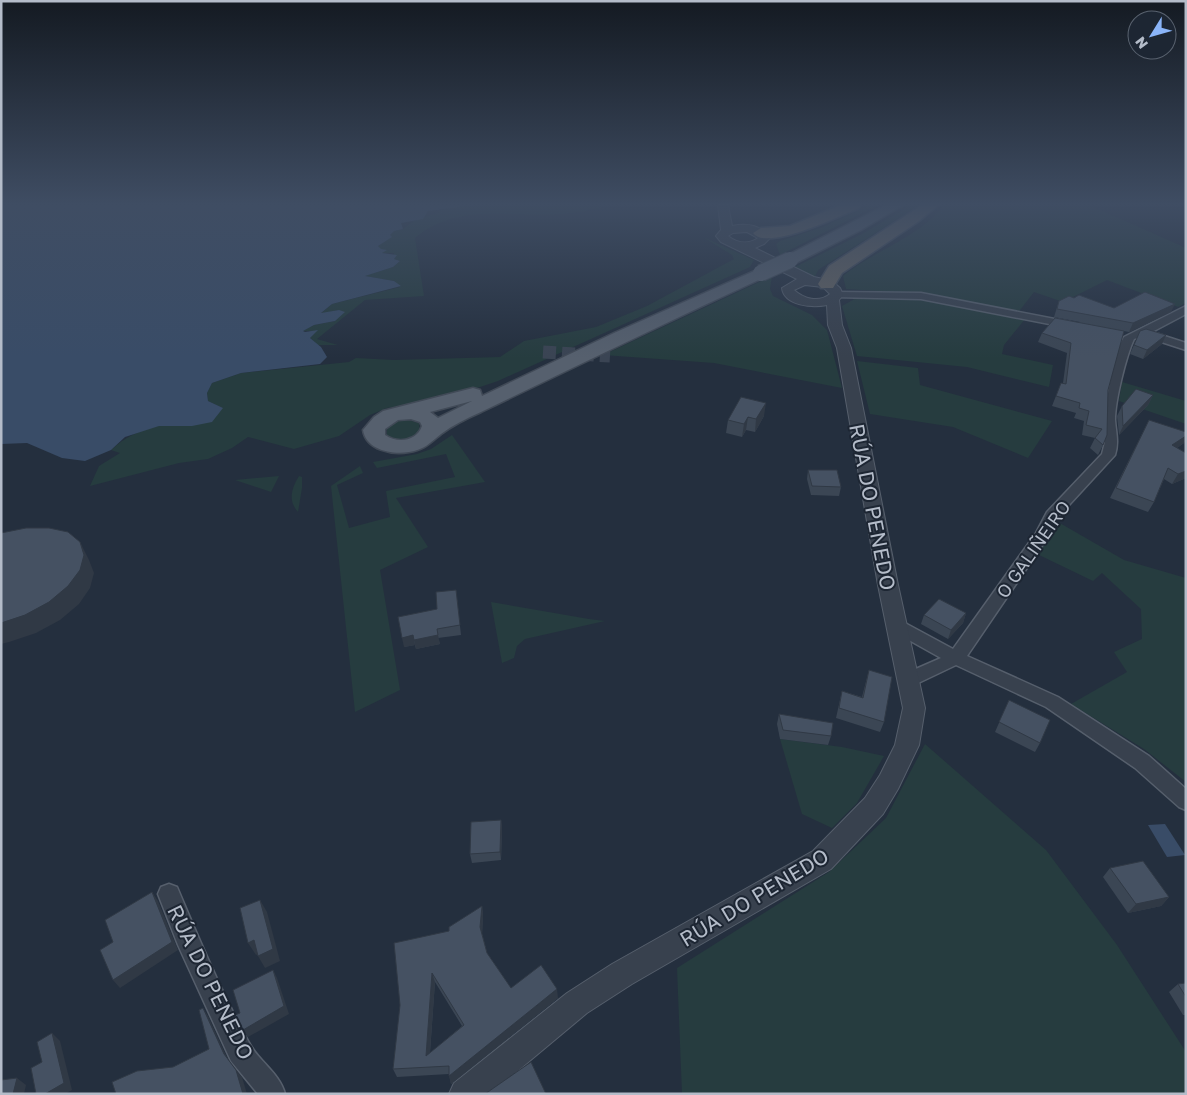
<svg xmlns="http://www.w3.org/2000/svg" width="1187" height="1095" font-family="'Golos Text',sans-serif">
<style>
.green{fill:#263c3f}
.water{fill:#394c67}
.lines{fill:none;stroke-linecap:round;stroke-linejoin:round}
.minor-tunnel{stroke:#3a4453;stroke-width:13;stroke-dasharray:13 6;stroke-linecap:butt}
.minor-casing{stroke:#565f6c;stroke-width:3}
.tertiary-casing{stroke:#565f6c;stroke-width:2}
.primary-casing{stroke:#414a57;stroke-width:3}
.trunk-casing{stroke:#434c59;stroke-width:3}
.minor{fill:#38414e;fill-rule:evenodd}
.tertiary{fill:#38414e;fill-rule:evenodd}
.primary{fill:#56606e;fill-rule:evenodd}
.trunk{fill:#656462;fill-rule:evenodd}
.primary-bridge-casing{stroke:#414a57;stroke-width:18;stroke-linecap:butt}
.primary-bridge{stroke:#56606e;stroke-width:16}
.wall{fill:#3b4654;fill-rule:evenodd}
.shaded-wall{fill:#303945}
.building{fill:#455162;stroke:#303945;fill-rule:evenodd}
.labels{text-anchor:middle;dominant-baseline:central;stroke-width:4;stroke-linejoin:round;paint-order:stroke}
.street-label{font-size:18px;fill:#b4bcc9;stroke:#1d2633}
.near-street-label{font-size:21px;fill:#b4bcc9;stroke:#1d2633}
</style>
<rect width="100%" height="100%" fill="#242f3e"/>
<g class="green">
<path d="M474,205H607C600,209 592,209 585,211C529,223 464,197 415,238L424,296L365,300L317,339L338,345H318L310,338L316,331H302L314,325L335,321L339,310L320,314L332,304L400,287L394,281L364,276L393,267L400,261L394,259V253H382L378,246L391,237L390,235L394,231L403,229L415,220L438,213L443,208Z"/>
<path d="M870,205H878L780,255L776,244L780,241L823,227Z"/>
<path d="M911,205H919L818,270L815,277L795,267L864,233Z"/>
<path d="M944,205H1089L1186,248V303L1178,307L1107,280L1063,302L1034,292L1017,314L922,294L846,289L843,276C873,251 920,237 944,205Z"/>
<path d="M703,237L754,260L750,267L498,381L441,400L387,408L370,415L339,436L294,449L248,437L232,448L208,459L179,463L90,486L99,466L120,453L111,450C124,438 139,430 158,426C183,421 202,432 222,408L208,401L207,393L212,383L241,373L349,362L356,358L394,360L500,357L524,341L596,327L647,306L734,259L732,255Z"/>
<path d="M772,276L770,289L773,296L812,315L827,330L842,388L714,363L603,355Z"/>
<path d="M860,296L920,298L1025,319L1004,345L1002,354L1053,365L1049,387L967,367L857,356L842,306Z"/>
<path d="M857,361L918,368L920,385L1052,421L1028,458L953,427L870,414Z"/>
<path d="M1122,382L1186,401V424L1119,401Z"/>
<path d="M405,419L419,423L420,431C411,440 397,442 387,435V428L394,422Z"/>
<path d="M452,435L485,482L396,498L428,547L380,570L400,690L355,712L331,486L360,466L363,473L337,485L349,528L390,517L386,491L455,477L446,454L377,468L373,462L417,454L431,449Z"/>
<path d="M279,476L271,492L235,480Z"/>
<path d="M299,476L302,477V488L298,512C288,501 291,489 299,476Z"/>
<path d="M1058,522L1124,560L1186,578V782L1144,749L1071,704L1127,672L1114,652L1142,639L1141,609L1102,573L1093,581L1037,554Z"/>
<path d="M491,602L589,619L605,621L525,639L517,646L514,658L502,663Z"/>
<path d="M780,739L842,747L884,756L857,803L832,828L802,814Z"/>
<path d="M925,744L1046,850L1117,945L1186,1052V1094H682L677,968L829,872L886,818Z"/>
</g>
<g class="water">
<path d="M1,205H474L428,211L423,219L401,223L403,229L394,231L390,235L392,237L378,246L381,249L387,250L382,253L397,255L394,259L400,261L393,267L365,276L394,281L401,286L332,304L321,313L339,310L345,312L335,321L314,325L303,331L305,332L318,330L310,338L321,347L327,357L320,364L241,373L212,383L207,393L208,401L223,408L212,422L192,426H159L125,437L111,450L85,461L62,458L27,443L1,444Z"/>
<path d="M1165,824L1185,855L1167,857L1148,825Z"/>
</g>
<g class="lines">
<path class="minor-tunnel" d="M543,352L610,356"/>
<g class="minor-casing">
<g id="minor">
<path d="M837,292L921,293L1070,322L1075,325L1070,328L921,299L833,297L832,295Z"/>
<path d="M1186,306V314L1152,332L1186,343V350L1143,336L1134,339C1126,356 1115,401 1115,420C1116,433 1119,442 1115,455L1058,517L1048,537L967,656L1058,697L1149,756L1186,789V810L1179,807L1135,768L1046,707L956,665L914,685L908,687L902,685L899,680L902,675L941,658L891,630L889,626L891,622L897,620L903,622L953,649L1036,533L1047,512L1102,454L1105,442L1103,419L1116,352L1124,337Z"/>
<path d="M169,884L177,887C199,939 221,991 248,1041C257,1060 280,1073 285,1094H258L231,1061L178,945L158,894L161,887Z"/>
</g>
</g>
<g class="tertiary-casing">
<path id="tertiary" d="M718,205H728L732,226C747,223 761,225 770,238L764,244L755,248L814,277L832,281L840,288L843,295L839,300L842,325L851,348L898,585L925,708L919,745L898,789L883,814L831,869L632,984L587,1013L490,1094H449L454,1083L567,993L612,964L813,851L865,798L880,775L895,745L903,708L878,585L837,348L828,325L827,305C813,308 784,306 782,288L797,279L721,242L716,236L721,230ZM747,232L758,238C748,245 737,243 728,236L733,233ZM805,285L823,287L830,294C819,303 804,299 794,290Z"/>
</g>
<g class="primary-casing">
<g id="primary">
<path d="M886,205H903L861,230L796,263L790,265L782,260L784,257Z"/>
<path d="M761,268L769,273L767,276C671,320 576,366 481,412C467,418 453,425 441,434C430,443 424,450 409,452C392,455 366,450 363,430L374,417L383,411L473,388L480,390L482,396L614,333ZM472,401L438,418L430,412ZM411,419L420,422L422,426C417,441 398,444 385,435V429L398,420Z"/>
</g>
</g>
<g class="trunk-casing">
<g id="trunk">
<path d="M841,205H861L859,208C842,215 766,252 753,233L761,228L790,226Z"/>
<path d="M922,205H938L919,221L842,273L833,288H821L818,284L829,266Z"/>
</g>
</g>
<use href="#minor" class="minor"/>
<use href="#tertiary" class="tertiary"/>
<use href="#primary" class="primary"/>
<use href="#trunk" class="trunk"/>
<g class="primary-bridge-casing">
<path id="primary-bridge" d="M761,273L790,260"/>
</g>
<use href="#primary-bridge" class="primary-bridge"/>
</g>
<g class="wall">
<path d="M1074,298L1114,308L1171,312L1129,332L1124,331L1108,390L1103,445L1098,455L1090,448L1095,438L1082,435L1084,421L1074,418L1076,413L1052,406L1061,383H1063L1067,353L1038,342L1042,333L1080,322L1054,317L1059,301Z"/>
<path d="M1140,331L1166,335L1162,344L1143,359L1130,354Z"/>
<path d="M1153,395L1148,405L1119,435L1117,416L1122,406Z"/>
<path d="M764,416L755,432L746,430L742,437L726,433L728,420Z"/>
<path d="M1149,420L1184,443L1177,448L1186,478L1172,484L1164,479L1154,502L1148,512L1110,498Z"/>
<path d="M808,470L841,487L839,496L811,495L807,479Z"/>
<path d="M456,590L461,635L438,638L440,644L416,649L415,645L404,647L437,609Z"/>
<path d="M966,613L963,623L948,639L921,624L924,615Z"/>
<path d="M869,670L884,722L880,732L836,718L842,691L862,697Z"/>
<path d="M1009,700L1040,743L1035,752L995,732Z"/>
<path d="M779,714L831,736L828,745L780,739L777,724Z"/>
<path d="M501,820L502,829L501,860L472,863L470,854Z"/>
<path d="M1110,868L1169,897L1161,906L1128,913L1103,877Z"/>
<path d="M482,906L483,916L482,934L487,953L511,988L558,998L451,1084L449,1074L397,1077L393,1069L449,931ZM435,982L462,1026L430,1053Z"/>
<path d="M1186,983V1015H1183L1169,992L1178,984Z"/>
</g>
<g class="shaded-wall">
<path d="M1175,304L1171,312L1129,332L1133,323Z"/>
<path d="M1166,335L1162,344L1143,359L1147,350Z"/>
<path d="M1153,395L1148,405L1119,435L1123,426Z"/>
<path d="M766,403L764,416L755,432L756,419Z"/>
<path d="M748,417L746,430L742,437L744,424Z"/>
<path d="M1186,436V441L1184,443L1167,455L1172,445Z"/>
<path d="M1186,471V478L1172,484L1178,474Z"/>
<path d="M80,542L89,560L94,573L90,588L79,604L60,620L36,633L9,642L1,644V623Z"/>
<path d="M966,613L963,623L948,639L951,630Z"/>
<path d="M413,635L415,645L404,647L402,638Z"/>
<path d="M438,635L440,644L416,649L414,640Z"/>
<path d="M501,820L502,829L501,860L500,852Z"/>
<path d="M152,892L158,901L178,950L120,988L113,980Z"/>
<path d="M1169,897L1161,906L1128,913L1136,904Z"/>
<path d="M260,900L267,912L280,961L265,968L258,956Z"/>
<path d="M482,906L483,916L482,936L480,927Z"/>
<path d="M254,940L262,952L256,955L248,943Z"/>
<path d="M273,970L277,978L289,1014L248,1037L243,1030Z"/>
<path d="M432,973L435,982L429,1064L426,1056Z"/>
<path d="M557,989L558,998L451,1084L449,1076Z"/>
<path d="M203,1008L208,1016L229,1062L224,1054Z"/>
<path d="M52,1033L60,1041L72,1090L65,1094H45Z"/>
<path d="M236,1070L242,1077L247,1094H243Z"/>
<path d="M17,1078L26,1085L24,1094H13Z"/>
</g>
<g class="building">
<path d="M1145,292L1175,304L1133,323L1057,309L1059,301L1069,296L1074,298L1079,295L1114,308Z"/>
<path d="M1055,318L1124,331L1108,390L1107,435L1103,445L1095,438L1102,429L1086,425L1089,411L1079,408L1080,403L1056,396L1061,383L1066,384L1071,343L1042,333Z"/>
<path d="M1146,329L1166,335L1147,350L1134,345L1140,331Z"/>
<path d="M1136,389L1153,395L1123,426L1122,406Z"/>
<path d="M741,397L766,403L756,419L748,417L744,424L728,420Z"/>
<path d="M1149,420L1186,432V436L1172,445L1186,453V471L1178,474L1168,468L1154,502L1116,488Z"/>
<path d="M808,470H837L841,487L812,486Z"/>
<path d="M26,528H49L68,532L80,542L84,555L80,570L68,586L49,602L25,615L1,623V533Z"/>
<path d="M456,590L460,625L437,629L438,635L414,640L413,635L402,638L398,617L437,609L436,592Z"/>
<path d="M939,599L966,613L951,630L924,615Z"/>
<path d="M869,670L892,677L884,722L839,708L842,691L863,698Z"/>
<path d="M1009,700L1050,720L1040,743L999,722Z"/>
<path d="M779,714L833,723L831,736L783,730Z"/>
<path d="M501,820L500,852L470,854L471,822Z"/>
<path d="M1143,861L1169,897L1136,904L1110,868Z"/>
<path d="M152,892L172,942L113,980L100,950L113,942L105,920Z"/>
<path d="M260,900L273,949L258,956L254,940L248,943L240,908Z"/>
<path d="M482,906L480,927L487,953L511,988L541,965L557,989L449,1076V1066L393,1069L400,1005L394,943L449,931V927ZM432,973L464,1025L426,1056Z"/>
<path d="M273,970L284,1006L243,1030L235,1015L240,1013L233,990Z"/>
<path d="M1186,983V997L1178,984Z"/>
<path d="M203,1008L224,1054L236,1070L243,1094H116L112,1082L137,1071L173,1067L209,1049L199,1010Z"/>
<path d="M52,1033L64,1083L45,1094H36L31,1068L42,1062L37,1042Z"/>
<path d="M531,1062L546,1094H485Z"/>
<path d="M17,1078L13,1094H1V1080Z"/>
</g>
<linearGradient id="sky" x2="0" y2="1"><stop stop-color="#141a22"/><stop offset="0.57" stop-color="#3f4d63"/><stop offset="1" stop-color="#3f4d63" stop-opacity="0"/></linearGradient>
<rect width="1187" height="358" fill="url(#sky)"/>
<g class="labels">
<g class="street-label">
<text transform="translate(1033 549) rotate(-55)">O GALIÑEIRO</text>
</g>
<g class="near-street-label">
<text transform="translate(873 507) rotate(79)">RÚA DO PENEDO</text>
<text transform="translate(754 897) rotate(-31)">RÚA DO PENEDO</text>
<text transform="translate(211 982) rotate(64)">RÚA DO PENEDO</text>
</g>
</g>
<rect width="1187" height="1095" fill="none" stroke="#b4bcc9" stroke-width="5"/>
<g transform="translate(1152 35) rotate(233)"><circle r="24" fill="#1d2633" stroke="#59626f"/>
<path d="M0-4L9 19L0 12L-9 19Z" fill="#8ab4f8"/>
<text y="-8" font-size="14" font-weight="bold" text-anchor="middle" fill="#b4bcc9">N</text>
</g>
</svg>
